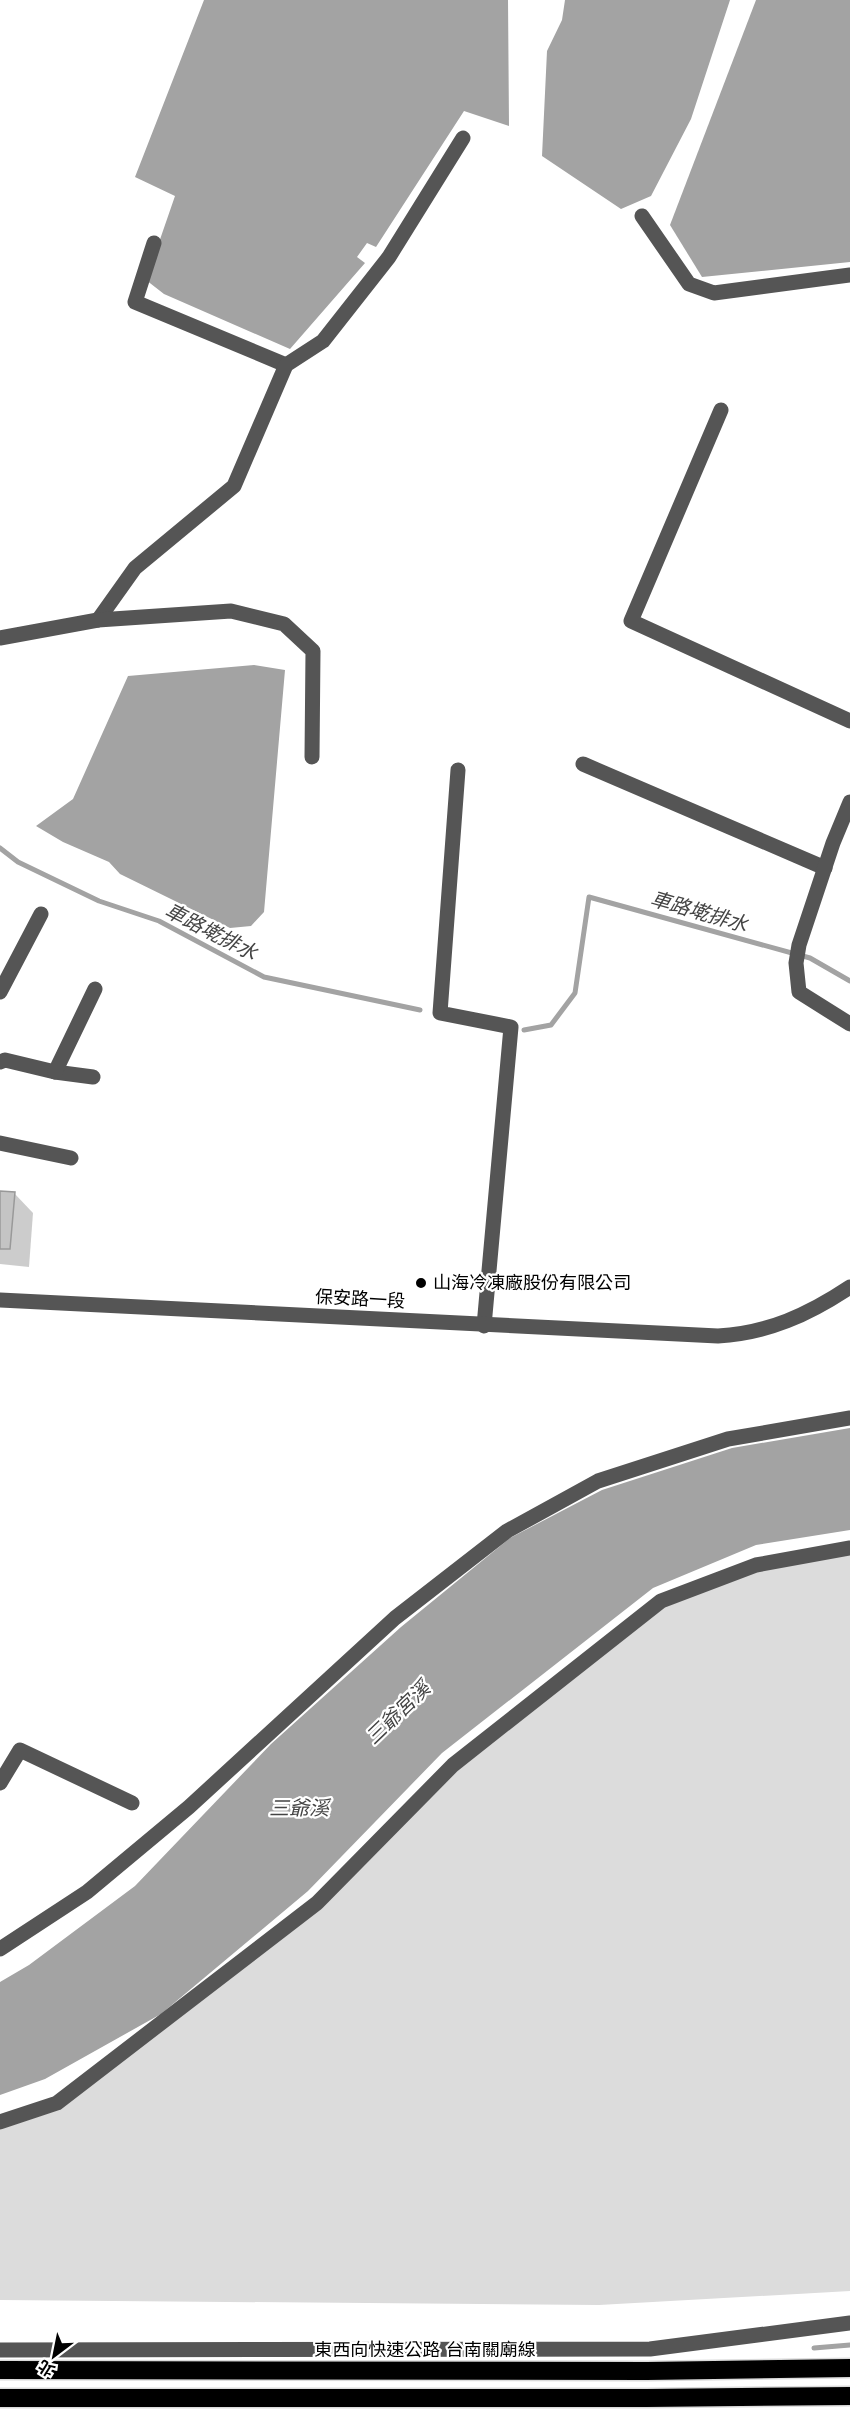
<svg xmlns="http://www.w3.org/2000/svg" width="850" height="2410" font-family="Jost,'Noto Sans TC',sans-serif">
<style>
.green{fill:#dcdcdc}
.water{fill:#a3a3a3}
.shadow{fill:#0003}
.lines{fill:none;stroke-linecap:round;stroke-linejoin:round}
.stream{stroke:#a3a3a3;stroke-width:5}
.building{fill:#c4c4c4;stroke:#999;stroke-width:1.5}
.highway-casing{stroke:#dbdbdb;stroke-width:21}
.minor{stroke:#555;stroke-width:15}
.highway{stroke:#000;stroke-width:18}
.poi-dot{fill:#000;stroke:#fff;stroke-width:2}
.labels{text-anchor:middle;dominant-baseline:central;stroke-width:4.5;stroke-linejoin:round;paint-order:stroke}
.poi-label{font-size:18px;fill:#000;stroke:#fff;text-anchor:start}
.street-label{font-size:18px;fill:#000;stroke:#fff}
.water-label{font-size:20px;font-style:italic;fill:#444;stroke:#fff}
</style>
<rect width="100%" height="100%" fill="#fff"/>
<path class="green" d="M850,1548V2291L599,2305L0,2300V2122L57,2103L317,1903L453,1765L661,1601L756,1565Z"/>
<g class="water">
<path d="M204,0H508L509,126L464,111L376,247L367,243L357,257L365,263L290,349L164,294L146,280L175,196L135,177Z"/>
<path d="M565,0H730L691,119L651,196L621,209L542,156L547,51L562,20Z"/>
<path d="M756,0H850V262L702,277L670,225Z"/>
<path d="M254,665L285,670L264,912L251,926L230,928L120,874L109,862L63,842L36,826L73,799L128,676Z"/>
<path d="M850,1428V1530L756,1545L653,1588L442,1753L308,1891L161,2014L45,2079L0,2095V1982L29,1965L135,1886L271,1744L401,1627L510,1538L602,1490L732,1448Z"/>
</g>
<path class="shadow" d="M0,1192L14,1193L33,1213L29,1267L0,1264Z"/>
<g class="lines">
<g class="stream">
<path d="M0,848L18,862L99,901L159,921L264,977L420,1010"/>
<path d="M524,1030L551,1025L575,993L589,897L810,958L850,981"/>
<path d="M814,2348L850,2345"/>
</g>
</g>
<path class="building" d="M0,1191L15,1192L10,1249H0Z"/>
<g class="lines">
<g class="highway-casing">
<g id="highway">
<path d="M0,2370L647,2371L850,2368"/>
<path d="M0,2398H647L850,2396"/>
</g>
</g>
<g class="minor">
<path d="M642,216L689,284L714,293L850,275"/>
<path d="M154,243L135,302L286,365"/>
<path d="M721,410L631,621L850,721"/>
<path d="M98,620L135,568L234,486L286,365L323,341L389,257L463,138"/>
<path d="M0,638L98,620L231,611L284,624L313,651L312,757"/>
<path d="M583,764L825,868"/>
<path d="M458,770L440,1013L511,1027L484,1326"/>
<path d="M850,802L833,843L799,945L796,963L799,992L850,1024"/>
<path d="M0,992L41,914"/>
<path d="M0,1062L5,1060L55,1072L93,1077"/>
<path d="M55,1072L95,989"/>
<path d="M0,1143L71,1158"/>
<path d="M0,1300L718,1336C768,1333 808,1315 850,1287"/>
<path d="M0,1783L20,1750L132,1803"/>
<path d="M0,1949L87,1892L189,1807L395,1618L507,1531L598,1481L728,1439L850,1418"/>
<path d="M0,2122L57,2103L317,1903L453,1765L661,1601L756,1565L850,1548"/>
<path d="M0,2350L650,2349L850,2323"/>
</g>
<use href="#highway" class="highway"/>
</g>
<circle class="poi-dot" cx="421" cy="1283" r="6"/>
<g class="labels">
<g class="poi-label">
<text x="433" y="1283">山海冷凍廠股份有限公司</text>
</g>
<g class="street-label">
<text transform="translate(360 1299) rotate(3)">保安路一段</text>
<text x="425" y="2350">東西向快速公路 台南關廟線</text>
</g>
<g class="water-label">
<text transform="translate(699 912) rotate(16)">車路墘排水</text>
<text transform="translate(211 932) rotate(27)">車路墘排水</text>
<text transform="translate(398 1713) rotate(-44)">三爺宮溪</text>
<text x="299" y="1808">三爺溪</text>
</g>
</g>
<g transform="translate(54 2356) rotate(212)" stroke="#ffffff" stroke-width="4.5" paint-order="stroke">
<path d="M0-4.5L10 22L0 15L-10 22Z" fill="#000000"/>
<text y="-9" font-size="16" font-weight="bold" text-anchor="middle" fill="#000000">北</text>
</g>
</svg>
